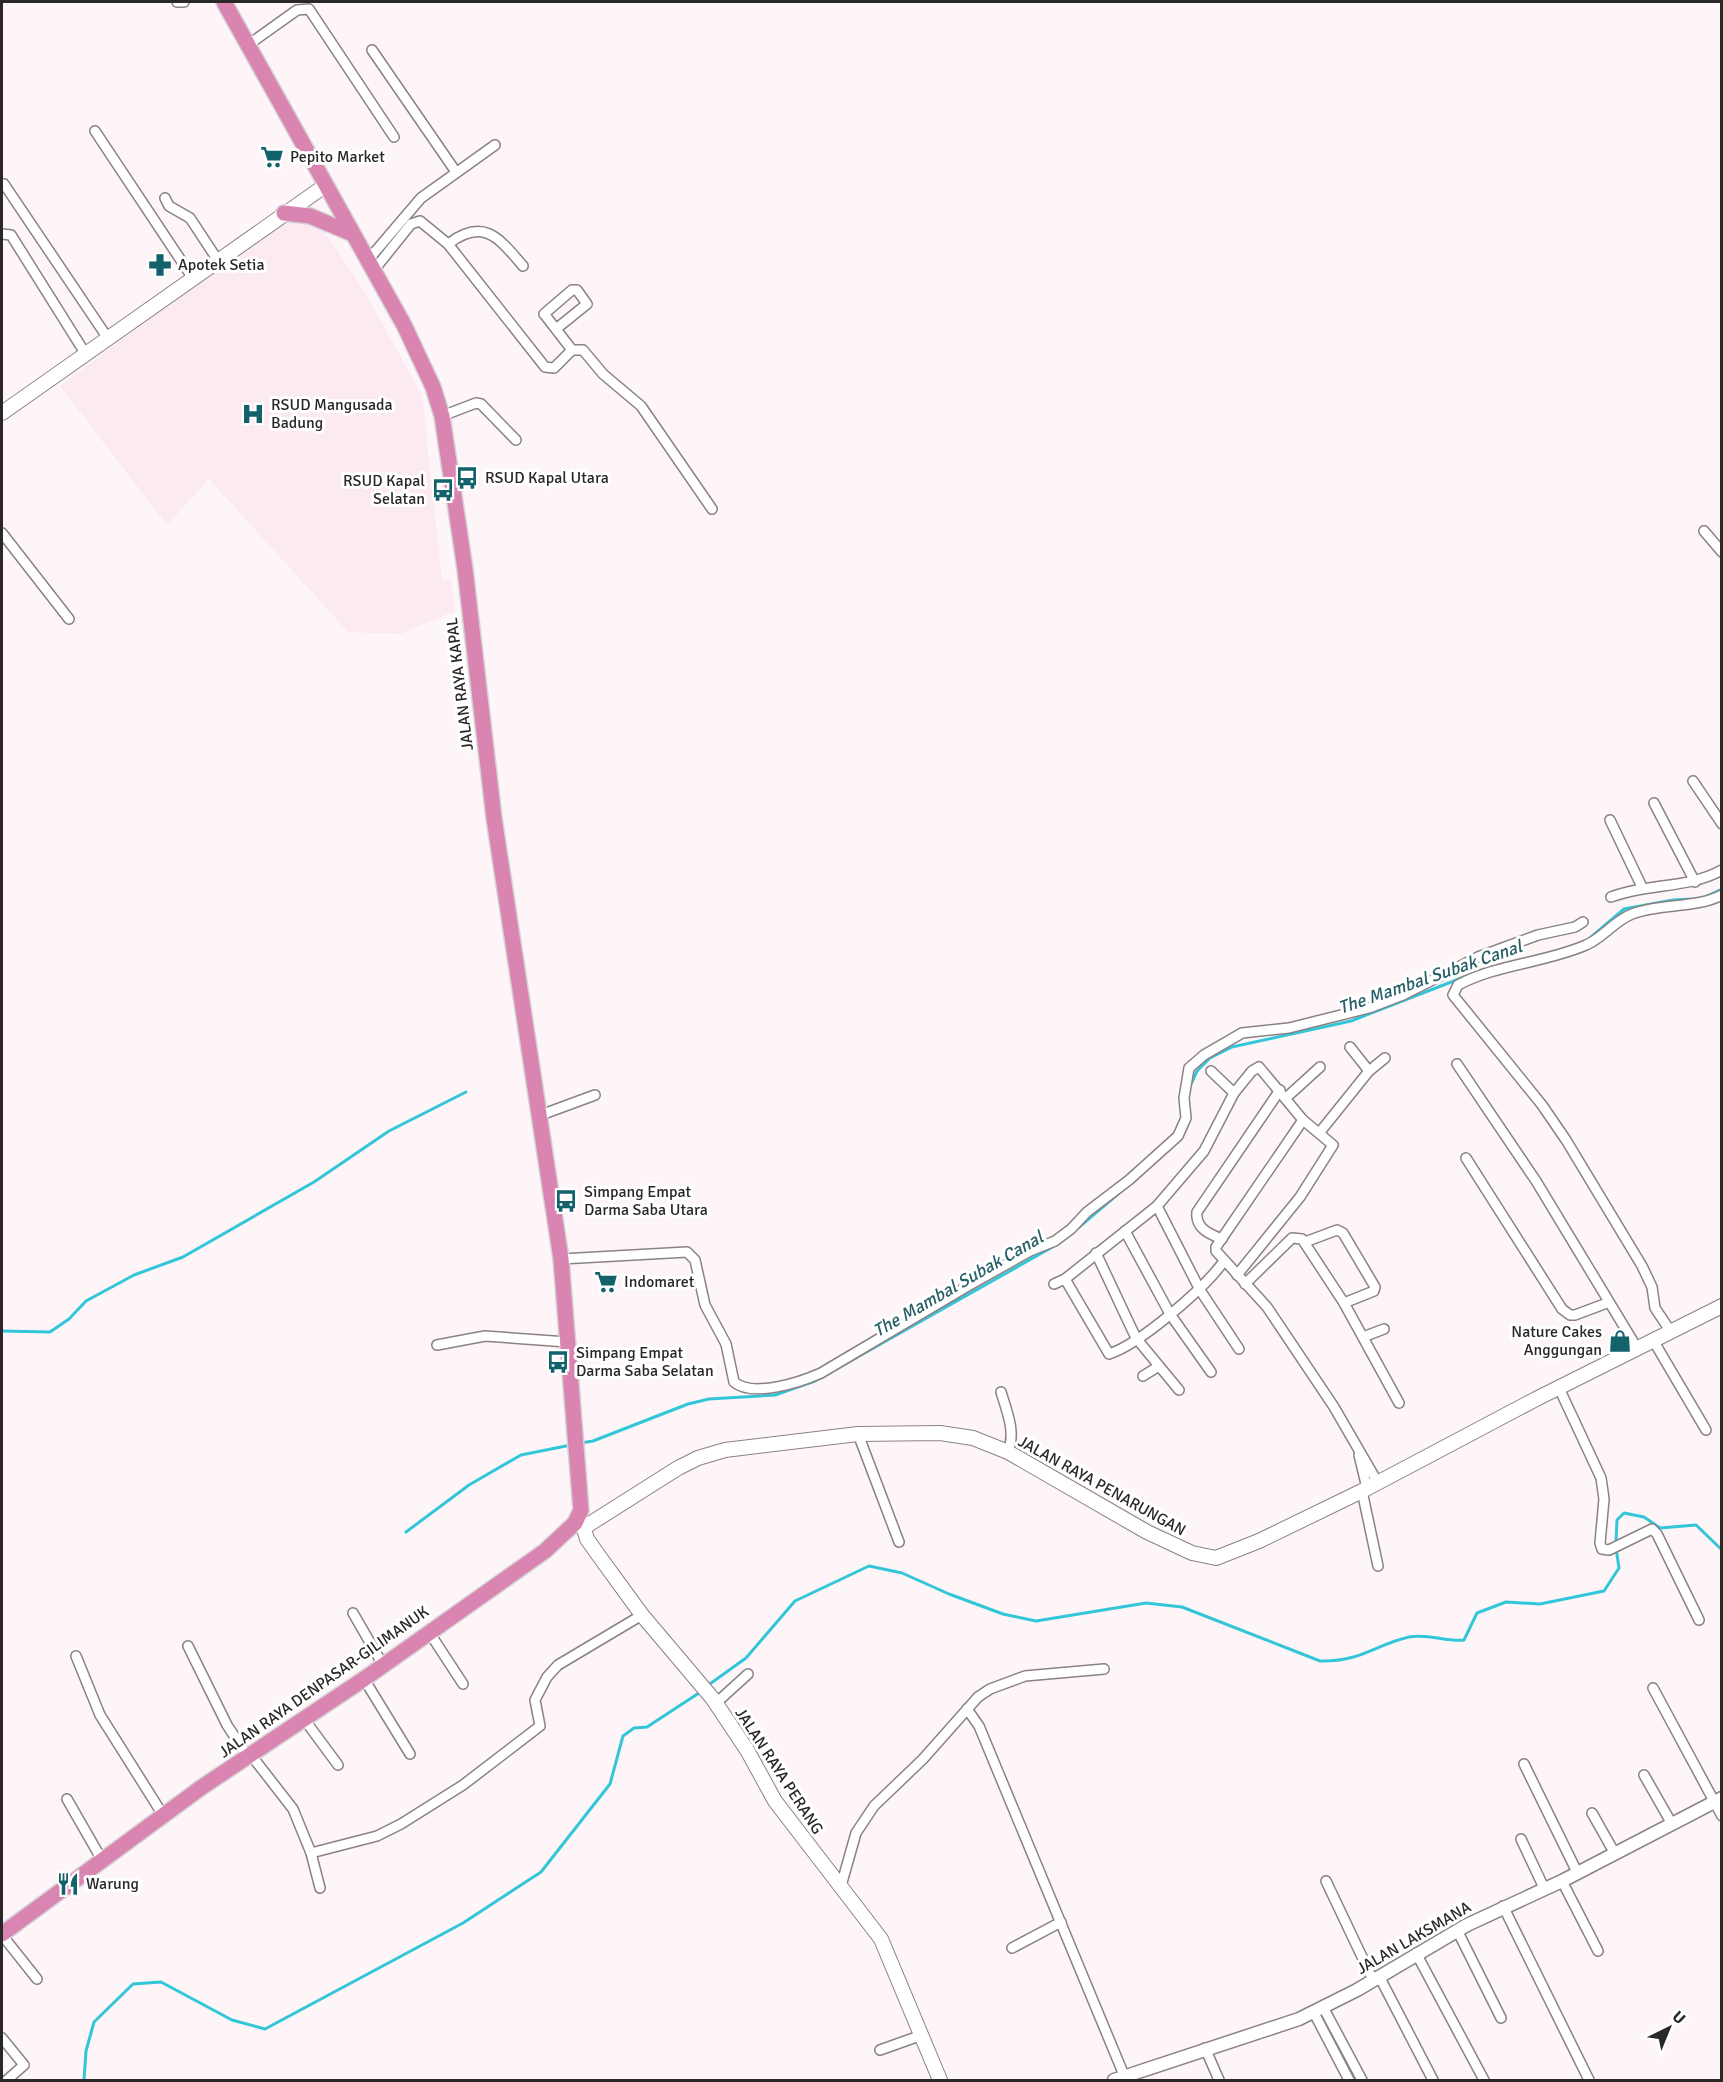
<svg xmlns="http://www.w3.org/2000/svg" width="1723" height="2082" font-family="Signika,sans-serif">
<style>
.built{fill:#fbeaf2}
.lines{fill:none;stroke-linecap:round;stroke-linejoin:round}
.stream{stroke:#32c6d8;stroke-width:3}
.minor-casing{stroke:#8a8285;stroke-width:12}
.tertiary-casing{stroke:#8a8285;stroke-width:15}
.secondary-casing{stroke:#8a8285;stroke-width:16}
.trunk-casing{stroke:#d4d4d4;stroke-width:18}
.minor{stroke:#fff;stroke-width:9}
.tertiary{stroke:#fff;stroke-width:12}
.secondary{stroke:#fff;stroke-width:14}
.trunk{stroke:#da84b2;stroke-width:15}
.labels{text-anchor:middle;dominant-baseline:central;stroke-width:6;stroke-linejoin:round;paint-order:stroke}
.poi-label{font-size:16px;fill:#2a2728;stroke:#fff;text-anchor:start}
.street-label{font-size:16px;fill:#2a2728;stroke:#fff}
.water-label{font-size:18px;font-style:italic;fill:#265f67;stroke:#fff}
</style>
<rect width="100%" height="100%" fill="#fdf5f8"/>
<path class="built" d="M283,219L312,223L325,232L364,291L422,395L442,580L451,579L455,611L400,634L348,632L209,479L167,525L60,386Z"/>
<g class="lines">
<g class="stream">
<path d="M1707,896L1722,889"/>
<path d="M1590,938L1624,909L1673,900L1692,899"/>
<path d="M1190,1086L1197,1071L1210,1058L1232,1047L1351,1021L1464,977"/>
<path d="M1144,1172L1177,1142"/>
<path d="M1078,1228L1118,1194"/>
<path d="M2,1331L50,1332L69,1319L86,1301L134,1275L183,1257L314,1182L389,1131L466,1092"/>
<path d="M581,1443L593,1441L688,1404L709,1399L775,1395L815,1381L1056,1245"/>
<path d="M406,1532L469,1485L521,1455L571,1445"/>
<path d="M1616,1541L1617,1520L1624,1513L1644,1517L1660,1528L1696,1525L1722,1550"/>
<path d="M707,1686L746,1658L795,1601L869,1566L902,1573L949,1594L1003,1614L1036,1621L1146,1603L1182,1607L1320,1661C1361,1662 1374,1645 1409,1637C1428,1633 1446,1642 1464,1640L1477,1613L1506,1602L1540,1604L1604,1591L1619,1568L1616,1548"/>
<path d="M84,2080L86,2051L94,2022L133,1984L161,1982L232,2020L265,2029L463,1923L541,1872L610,1784L623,1736L634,1728L647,1727L702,1691"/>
</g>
<g class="minor-casing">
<g id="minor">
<path d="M177,2H184"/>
<path d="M248,45L297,10L309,9L394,137"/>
<path d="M372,50L456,172"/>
<path d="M95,131L192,277"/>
<path d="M4,184L107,337"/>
<path d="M165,198L169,206L190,218L217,259"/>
<path d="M2,234L11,235L85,353"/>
<path d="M448,244C484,217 499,238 523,266"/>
<path d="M368,260L421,198L495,145"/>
<path d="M374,270L411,224L420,221L448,244L545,367L554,368L572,350H583L603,374L641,406L712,509"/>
<path d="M556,329L587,304L577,290H572L544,314L545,315L572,350"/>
<path d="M442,416L476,403L481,404L516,440"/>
<path d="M1704,531L1722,552"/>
<path d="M2,533L69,619"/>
<path d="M1693,781L1722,824"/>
<path d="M1654,803L1695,882"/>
<path d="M1610,820L1642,887"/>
<path d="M1611,897C1647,883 1688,889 1722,870"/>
<path d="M1350,1047L1369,1071"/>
<path d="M1457,1064L1536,1181L1637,1348"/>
<path d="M1211,1071L1234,1093"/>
<path d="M1287,1097L1320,1067"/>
<path d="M538,1116L595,1095"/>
<path d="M1303,1120L1216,1247V1251L1267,1307L1334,1407L1378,1483"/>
<path d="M1320,1132L1369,1071L1385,1058"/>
<path d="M1466,1158L1562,1309L1570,1315H1575L1607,1303"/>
<path d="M1125,1231L1170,1314L1211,1372"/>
<path d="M1222,1239C1209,1234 1195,1228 1197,1212L1280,1090"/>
<path d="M1305,1242L1337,1230L1343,1233L1375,1287L1374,1291L1344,1303"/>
<path d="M1096,1253L1136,1338L1179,1390"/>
<path d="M561,1259L687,1252L695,1260L705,1305L726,1344L734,1382C753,1398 801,1382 821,1373L968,1286L1030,1251L1055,1241L1071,1229L1087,1212L1129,1180L1178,1136L1186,1118L1184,1098L1189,1068L1204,1055L1242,1033L1289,1028L1369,1008L1403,995L1478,957L1538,935L1575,927L1583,922"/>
<path d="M1237,1275L1300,1197L1333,1145L1303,1120L1259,1067L1252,1071L1234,1093L1204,1151L1157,1206L1200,1290L1239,1349"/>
<path d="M1065,1279L1109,1354C1140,1344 1205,1288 1224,1261"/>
<path d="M1054,1284L1065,1279L1157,1206"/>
<path d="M1245,1284L1292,1238L1302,1239L1344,1303L1399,1403"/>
<path d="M1671,1332L1655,1308L1652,1287L1642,1266L1566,1140L1542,1105L1453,995L1458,985C1497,964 1545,963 1586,945C1603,938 1614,921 1632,914C1661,903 1694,909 1722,895"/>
<path d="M1363,1337L1384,1329"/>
<path d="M1653,1340L1706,1430"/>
<path d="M437,1345L485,1336L567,1342"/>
<path d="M1143,1376L1159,1366"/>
<path d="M1559,1388L1601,1478L1604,1499L1600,1543L1602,1549L1609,1550L1652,1529L1657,1534L1699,1620"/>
<path d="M1001,1392C1007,1412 1016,1432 1008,1452"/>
<path d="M858,1434L899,1542"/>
<path d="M1359,1455L1367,1488"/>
<path d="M1362,1491L1378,1566"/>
<path d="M353,1613L383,1665"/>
<path d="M429,1632L463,1684"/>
<path d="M188,1646L227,1725L248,1757"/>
<path d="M76,1656L100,1715L163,1815"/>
<path d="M364,1679L410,1754"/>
<path d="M1653,1688L1722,1816"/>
<path d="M715,1704L748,1674"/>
<path d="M967,1709L979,1726L1126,2080"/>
<path d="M304,1719L338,1765"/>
<path d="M251,1755L293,1809L311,1853L320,1888"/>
<path d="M1524,1764L1577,1872"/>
<path d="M1644,1775L1672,1824"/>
<path d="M67,1799L102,1860"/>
<path d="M1592,1813L1614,1852"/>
<path d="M1521,1839L1544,1888"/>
<path d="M311,1853L377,1836L401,1824L463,1785L540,1726L535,1700L547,1677L558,1665L642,1615"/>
<path d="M1326,1881L1373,1980"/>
<path d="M1562,1881L1598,1951"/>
<path d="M841,1886L856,1833L874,1806L923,1759L978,1697L990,1689L1025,1676L1104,1669"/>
<path d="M1503,1906L1589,2080"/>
<path d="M1457,1930L1501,2018"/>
<path d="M2,1935L37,1979"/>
<path d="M1012,1948L1061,1922"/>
<path d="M1416,1953L1484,2080"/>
<path d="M1379,1976L1433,2080"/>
<path d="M1323,2007L1362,2080"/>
<path d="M1313,2011L1349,2080"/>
<path d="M2,2038L24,2065L7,2080"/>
<path d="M1205,2048L1219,2080"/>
<path d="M880,2050L922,2035"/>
</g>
</g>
<g class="tertiary-casing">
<path id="tertiary" d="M1114,2080L1299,2019L1357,1990L1467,1925L1562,1881L1722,1798"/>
</g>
<g class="secondary-casing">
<g id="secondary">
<path d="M2,413L326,185"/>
<path d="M575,1523L588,1525L678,1468L698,1458L725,1450L858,1434L940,1433L973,1438L1008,1452L1147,1532L1192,1553L1216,1558L1259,1541L1362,1491L1536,1399L1722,1306"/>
<path d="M583,1526L587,1539L599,1556L642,1615L713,1699L747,1750L775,1801L881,1939L940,2080"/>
</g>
</g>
<g class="trunk-casing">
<g id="trunk">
<path d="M284,213L310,216L353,234"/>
<path d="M2,1934L202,1787L364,1679L545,1551L575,1523L581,1510L561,1259L494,818L465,569L442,416L433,387L404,325L224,2"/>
</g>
</g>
<use href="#minor" class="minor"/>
<use href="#tertiary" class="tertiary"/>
<use href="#secondary" class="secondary"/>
<use href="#trunk" class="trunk"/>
</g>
<defs>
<g id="supermarket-bare" transform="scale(1.8)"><path d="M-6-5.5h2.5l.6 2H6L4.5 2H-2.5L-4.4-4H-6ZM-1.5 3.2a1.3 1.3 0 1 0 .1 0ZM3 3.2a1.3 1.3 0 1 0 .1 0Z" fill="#13616a" stroke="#fff" stroke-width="2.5" paint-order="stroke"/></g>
<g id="pharmacy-bare" transform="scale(1.8)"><path d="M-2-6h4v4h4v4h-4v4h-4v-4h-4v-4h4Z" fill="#13616a" stroke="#fff" stroke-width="2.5" paint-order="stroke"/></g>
<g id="hospital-bare" transform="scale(1.8)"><path d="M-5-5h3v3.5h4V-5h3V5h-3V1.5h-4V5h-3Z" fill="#13616a" stroke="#fff" stroke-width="2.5" paint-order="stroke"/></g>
<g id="bus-bare" transform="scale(1.8)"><path d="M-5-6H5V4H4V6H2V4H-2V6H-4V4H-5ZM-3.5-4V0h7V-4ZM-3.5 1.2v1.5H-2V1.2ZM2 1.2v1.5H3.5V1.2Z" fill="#13616a" stroke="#fff" stroke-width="2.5" paint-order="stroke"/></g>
<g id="shop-bare" transform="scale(1.8)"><path d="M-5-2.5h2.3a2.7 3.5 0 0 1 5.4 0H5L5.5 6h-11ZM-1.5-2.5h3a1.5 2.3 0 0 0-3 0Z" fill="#13616a" stroke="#fff" stroke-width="2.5" paint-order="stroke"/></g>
<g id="restaurant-bare" transform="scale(1.8)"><path d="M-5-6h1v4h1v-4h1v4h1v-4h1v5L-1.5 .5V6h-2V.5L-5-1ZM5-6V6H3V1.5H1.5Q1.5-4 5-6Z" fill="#13616a" stroke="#fff" stroke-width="2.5" paint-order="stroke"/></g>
</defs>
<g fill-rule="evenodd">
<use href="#supermarket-bare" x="272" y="157"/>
<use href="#pharmacy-bare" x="160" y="265"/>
<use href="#hospital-bare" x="253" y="414"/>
<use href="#bus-bare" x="467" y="478"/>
<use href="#bus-bare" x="443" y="490"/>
<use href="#bus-bare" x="566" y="1201"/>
<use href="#supermarket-bare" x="606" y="1282"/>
<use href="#shop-bare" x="1620" y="1341"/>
<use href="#bus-bare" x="558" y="1362"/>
<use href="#restaurant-bare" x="68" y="1884"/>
</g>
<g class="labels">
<g class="poi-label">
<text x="290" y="157">Pepito Market</text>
<text x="178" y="265">Apotek Setia</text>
<text x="271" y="405">RSUD Mangusada<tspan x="271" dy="18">Badung</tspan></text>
<text x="485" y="478">RSUD Kapal Utara</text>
<text x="425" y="481" text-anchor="end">RSUD Kapal<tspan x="425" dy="18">Selatan</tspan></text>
<text x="584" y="1192">Simpang Empat<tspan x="584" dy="18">Darma Saba Utara</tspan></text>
<text x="624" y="1282">Indomaret</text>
<text x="1602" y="1332" text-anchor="end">Nature Cakes<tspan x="1602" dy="18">Anggungan</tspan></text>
<text x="576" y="1353">Simpang Empat<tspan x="576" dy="18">Darma Saba Selatan</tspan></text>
<text x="86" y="1884">Warung</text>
</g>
<g class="street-label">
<text transform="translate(460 684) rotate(-97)">JALAN RAYA KAPAL</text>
<text transform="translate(1102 1486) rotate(29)">JALAN RAYA PENARUNGAN</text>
<text transform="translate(324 1682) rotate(-35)">JALAN RAYA DENPASAR-GILIMANUK</text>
<text transform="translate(779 1771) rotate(57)">JALAN RAYA PERANG</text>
<text transform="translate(1414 1938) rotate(-30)">JALAN LAKSMANA</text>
</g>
<g class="water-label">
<text transform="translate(1430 977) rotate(-19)">The Mambal Subak Canal</text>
<text transform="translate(958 1284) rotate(-30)">The Mambal Subak Canal</text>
</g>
</g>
<rect width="1723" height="2082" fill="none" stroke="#2a2728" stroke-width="6"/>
<g transform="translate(1669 2028) rotate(43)" stroke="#ffffff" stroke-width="4.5" paint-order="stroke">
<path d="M0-4.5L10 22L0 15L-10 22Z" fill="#2a2728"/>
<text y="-9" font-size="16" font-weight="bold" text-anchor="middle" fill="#2a2728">U</text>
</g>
</svg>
